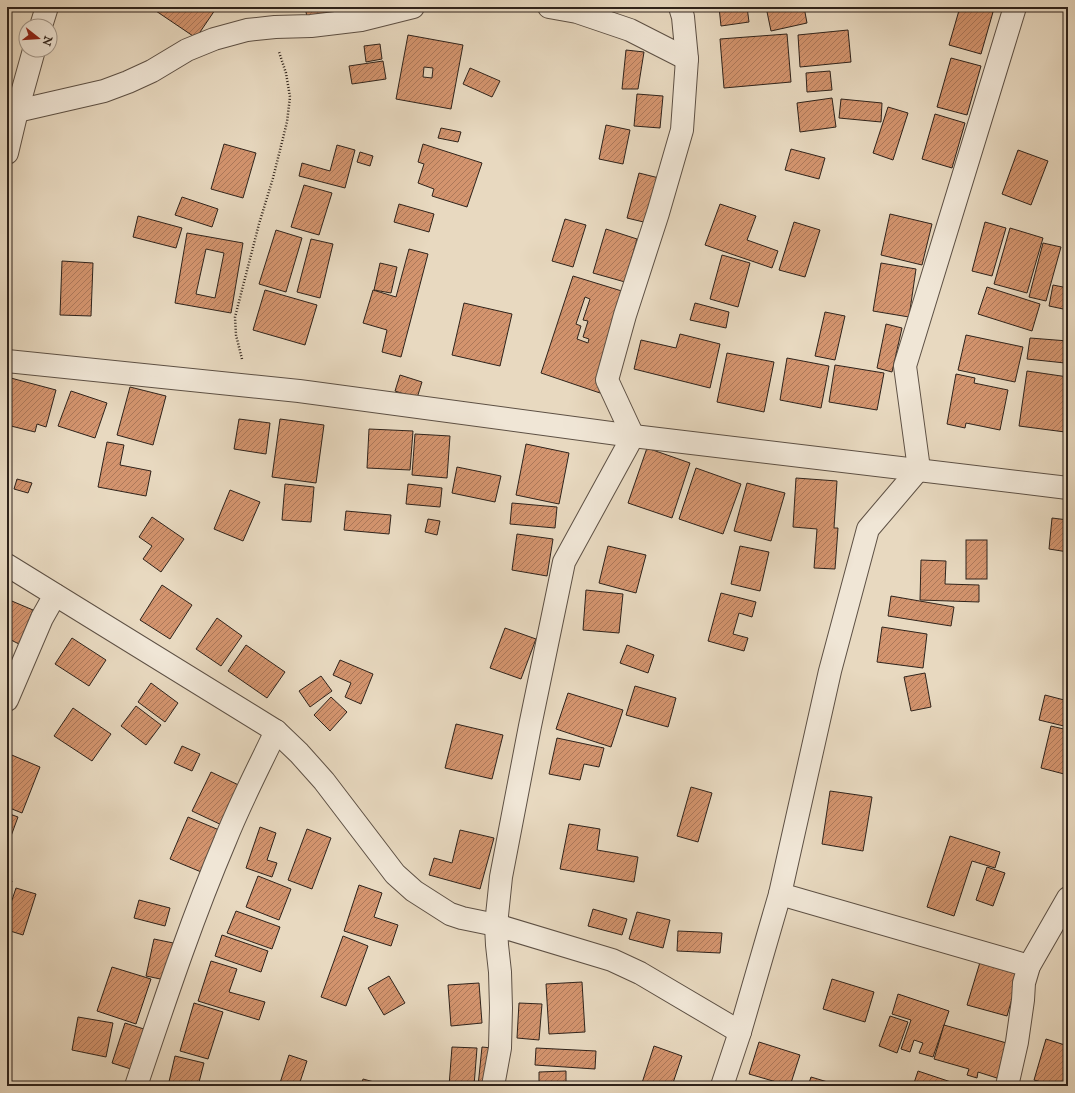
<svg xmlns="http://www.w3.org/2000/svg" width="1075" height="1093" font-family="'IM FELL English',serif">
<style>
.building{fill:url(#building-hatch);stroke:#2f231b;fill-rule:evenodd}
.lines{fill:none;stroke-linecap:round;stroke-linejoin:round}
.minor-casing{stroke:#5d5044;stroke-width:24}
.path{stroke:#2f231b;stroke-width:2.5;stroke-dasharray:1 2;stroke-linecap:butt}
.minor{stroke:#f0e6d6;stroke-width:22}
</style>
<defs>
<pattern id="building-hatch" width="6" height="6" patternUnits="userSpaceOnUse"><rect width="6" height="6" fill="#d3946e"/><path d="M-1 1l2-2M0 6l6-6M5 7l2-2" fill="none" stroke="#ac785a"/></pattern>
</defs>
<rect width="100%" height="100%" fill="#e8d9c0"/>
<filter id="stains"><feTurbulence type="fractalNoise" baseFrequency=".005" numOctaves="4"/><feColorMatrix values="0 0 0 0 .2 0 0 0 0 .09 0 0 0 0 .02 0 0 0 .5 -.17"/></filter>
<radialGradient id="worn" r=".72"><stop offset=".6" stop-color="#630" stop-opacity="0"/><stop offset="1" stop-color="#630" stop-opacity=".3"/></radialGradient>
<g class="building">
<path d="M158,7H217L196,38L156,11Z"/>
<path d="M305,7H342L344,15L308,22Z"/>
<path d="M719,7H747L749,22L721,26Z"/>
<path d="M766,7H804L807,23L771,31Z"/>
<path d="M960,7H976L993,12L981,54L949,45Z"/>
<path d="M848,30L851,62L800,67L798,35Z"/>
<path d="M787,34L791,82L724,88L720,39Z"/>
<path d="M408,35L463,45L451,109L396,99ZM424,67L433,68L432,78L423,77Z"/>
<path d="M380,44L382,59L366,62L364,46Z"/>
<path d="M626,50L644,52L638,89H622Z"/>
<path d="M951,58L981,66L967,115L937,107Z"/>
<path d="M383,61L386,79L352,84L349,66Z"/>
<path d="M470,68L500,81L492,97L463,84Z"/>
<path d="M830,71L832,90L807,92L806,73Z"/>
<path d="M637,94L663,96L660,128L634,126Z"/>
<path d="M832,98L836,127L800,132L797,103Z"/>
<path d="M841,99L882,103L881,122L839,118Z"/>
<path d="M888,107L908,113L893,160L873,153Z"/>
<path d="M935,114L965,123L952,168L922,159Z"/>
<path d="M606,125L630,130L623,164L599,159Z"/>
<path d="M441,128L461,132L458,142L438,138Z"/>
<path d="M224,144L256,153L243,198L211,189Z"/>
<path d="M423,144L482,163L467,207L432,196L434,189L418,183L424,164L418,162Z"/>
<path d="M337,145L355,150L345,188L299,176L302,163L330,171Z"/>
<path d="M791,149L825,158L819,179L785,170Z"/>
<path d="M1018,150L1048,161L1031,205L1002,194Z"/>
<path d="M360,152L373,156L370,166L357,162Z"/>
<path d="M639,173L667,180L656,225L627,218Z"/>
<path d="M304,185L332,193L319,235L291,227Z"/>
<path d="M182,197L218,209L212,227L175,215Z"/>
<path d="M399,204L434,214L429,232L394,222Z"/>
<path d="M720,204L756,216L747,240L778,251L772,268L705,245Z"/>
<path d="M890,214L932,224L922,265L881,255Z"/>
<path d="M138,216L182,228L176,248L133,237Z"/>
<path d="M565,219L586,225L573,267L552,261Z"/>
<path d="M794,222L820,230L805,277L779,270Z"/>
<path d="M985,222L1006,228L992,276L972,271Z"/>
<path d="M1010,228L1043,238L1027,293L994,284Z"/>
<path d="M606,229L637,239L625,282L593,273Z"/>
<path d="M276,230L302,238L286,292L259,284Z"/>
<path d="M187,233L243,243L231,313L175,303ZM206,249L224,253L215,298L196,294Z"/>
<path d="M311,239L333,244L320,298L297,292Z"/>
<path d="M1043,243L1061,247L1046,301L1029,297Z"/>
<path d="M409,249L428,254L401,357L382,352L387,330L363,323L373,290L396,297Z"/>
<path d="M722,255L750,263L738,307L710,299Z"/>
<path d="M62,261L93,263L91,316L60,315Z"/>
<path d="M380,263L397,267L391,293L374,290Z"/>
<path d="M881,263L916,269L909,317L873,311Z"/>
<path d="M573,276L625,292L607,373L600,393L541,373ZM585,297L590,299L583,320L588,321L583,337L589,339L588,343L577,339L581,326L576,324Z"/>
<path d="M1053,285L1068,288V310L1049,306Z"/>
<path d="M987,287L1040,304L1032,331L978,314Z"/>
<path d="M265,290L317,305L305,345L253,330Z"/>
<path d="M464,303L512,314L500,366L452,355Z"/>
<path d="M695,303L729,312L726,328L690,320Z"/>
<path d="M825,312L845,316L835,360L815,356Z"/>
<path d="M886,324L902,328L892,372L877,368Z"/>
<path d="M680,334L720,344L710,388L634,369L641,340L676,348Z"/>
<path d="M966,335L1023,347L1015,382L958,370Z"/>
<path d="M1030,338L1068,341L1065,363L1027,359Z"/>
<path d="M727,353L774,362L764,412L717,402Z"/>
<path d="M787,358L829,366L821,408L780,400Z"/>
<path d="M835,365L884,373L877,410L829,402Z"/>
<path d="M1027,371L1068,377V408L1065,432L1019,426Z"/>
<path d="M956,374L975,378L974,383L1008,390L1000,430L966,423L965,428L947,424Z"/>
<path d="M400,375L422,382L417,398L395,391Z"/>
<path d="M7,377L56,390L46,427L37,424L35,432L7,425L9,417H7Z"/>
<path d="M130,387L166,396L153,445L117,435Z"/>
<path d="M71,391L107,403L95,438L58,426Z"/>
<path d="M239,419L270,423L266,454L234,449Z"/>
<path d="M280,419L324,425L316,483L272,477Z"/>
<path d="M369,429L413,431L410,470L367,468Z"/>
<path d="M415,434L450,436L447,478L412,475Z"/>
<path d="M107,442L124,445L120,465L151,471L146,496L98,487Z"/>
<path d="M526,444L569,453L559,504L516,495Z"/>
<path d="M647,448L690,463L672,518L628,503Z"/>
<path d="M457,467L501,476L495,502L452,493Z"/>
<path d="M696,468L741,484L723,534L679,519Z"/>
<path d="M796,478L837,481L834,528H838L835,569L814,568L817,529L793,527Z"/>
<path d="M17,479L32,483L28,493L14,489Z"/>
<path d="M747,483L785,493L771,541L734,531Z"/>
<path d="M285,484L314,487L311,522L282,520Z"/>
<path d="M408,484L442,488L440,507L406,504Z"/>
<path d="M230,490L260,502L243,541L214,529Z"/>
<path d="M512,503L557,507L555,528L510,524Z"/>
<path d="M346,511L391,515L389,534L344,530Z"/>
<path d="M152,517L184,539L161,572L143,559L152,546L139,537Z"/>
<path d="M1052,518L1068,520V552L1049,549Z"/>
<path d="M428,519L440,521L437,535L425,532Z"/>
<path d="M517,534L553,539L547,576L512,570Z"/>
<rect x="966" y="540" width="21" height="39"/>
<path d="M608,546L646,555L636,593L599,583Z"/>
<path d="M740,546L769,552L760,591L731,584Z"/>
<path d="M921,560L946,561L945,584L979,585V602L920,600Z"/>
<path d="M162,585L192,605L170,639L140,620Z"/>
<path d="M586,590L623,594L619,633L583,630Z"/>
<path d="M721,593L756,602L752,617L739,613L733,634L748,638L744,651L708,641Z"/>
<path d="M891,596L954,607L951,626L888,616Z"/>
<path d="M7,599L33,610L19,644L7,638Z"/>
<path d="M217,618L242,636L221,666L196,649Z"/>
<path d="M882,627L927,634L923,668L877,662Z"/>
<path d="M505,628L536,639L521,679L490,668Z"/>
<path d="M72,638L106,660L89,686L55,664Z"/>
<path d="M246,645L285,672L267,698L228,671Z"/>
<path d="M627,645L654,655L648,673L620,663Z"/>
<path d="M340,660L373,674L361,704L345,697L351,683L333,675Z"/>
<path d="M925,673L931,707L911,711L904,677Z"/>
<path d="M321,676L332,691L310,707L299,691Z"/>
<path d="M151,683L178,703L165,722L138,702Z"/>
<path d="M635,686L676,698L668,727L626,715Z"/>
<path d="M568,693L623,710L611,747L556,729Z"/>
<path d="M1045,695L1068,701V727L1039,720Z"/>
<path d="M331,697L347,712L330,731L314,715Z"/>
<path d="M136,706L161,725L146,745L121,726Z"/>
<path d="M73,708L111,734L92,761L54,736Z"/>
<path d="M456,724L503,735L492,779L445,768Z"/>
<path d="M1051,726L1068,730V775L1041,768Z"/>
<path d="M557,738L604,748L599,767L584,764L580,780L549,774Z"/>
<path d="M182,746L200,754L192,771L174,763Z"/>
<path d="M7,753L40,767L22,813L7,807Z"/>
<path d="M211,772L245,788L226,827L192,811Z"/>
<path d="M691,787L712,793L698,842L677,836Z"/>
<path d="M830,791L872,797L863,851L822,844Z"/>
<path d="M7,813L18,817L7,847Z"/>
<path d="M188,817L224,832L206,874L170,859Z"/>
<path d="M569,824L600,829L597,850L638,857L634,882L560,869Z"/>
<path d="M260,827L276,833L267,860L277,863L272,877L246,868Z"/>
<path d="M307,829L331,838L312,889L288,880Z"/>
<path d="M460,830L494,838L480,889L429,875L434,858L452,863Z"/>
<path d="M950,836L1000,852L995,868L972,861L954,916L927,907Z"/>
<path d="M987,867L1005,873L993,906L976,900Z"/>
<path d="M258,876L291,889L279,920L246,907Z"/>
<path d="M7,879L12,881L7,896Z"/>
<path d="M359,885L382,893L374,917L398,925L391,946L344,931Z"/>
<path d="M16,888L36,894L23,935L7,930V902L11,903Z"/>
<path d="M139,900L170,908L165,926L134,918Z"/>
<path d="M593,909L627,919L622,935L588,926Z"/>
<path d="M236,911L280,927L272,949L227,933Z"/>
<path d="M637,912L670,920L663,948L629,939Z"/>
<path d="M678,931L722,933L720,953L677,951Z"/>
<path d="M222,935L268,951L261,972L215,956Z"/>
<path d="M343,936L368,946L346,1006L321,997Z"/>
<path d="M154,939L178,944L170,981L146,976Z"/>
<path d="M981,959L1020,971L1007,1016L967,1005Z"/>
<path d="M211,961L237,969L229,992L265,1002L259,1020L198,1001Z"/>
<path d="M112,967L151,979L136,1024L97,1011Z"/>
<path d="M389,976L405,1003L384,1015L368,988Z"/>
<path d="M832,979L874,992L865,1022L823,1009Z"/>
<path d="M582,982L585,1032L549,1034L546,984Z"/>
<path d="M479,983L482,1023L451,1026L448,985Z"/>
<path d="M898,994L949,1011L933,1057L919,1053L923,1043L914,1040L910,1052L901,1049L911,1020L892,1014Z"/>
<path d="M194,1003L223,1012L208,1059L180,1051Z"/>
<path d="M519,1003L542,1004L539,1040L517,1038Z"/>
<path d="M890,1016L908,1022L897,1053L879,1046Z"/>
<path d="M78,1017L113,1023L106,1057L72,1050Z"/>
<path d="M125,1023L147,1030L134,1070L112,1063Z"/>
<path d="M944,1025L1010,1044L1000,1079L978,1072L977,1078L967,1075L969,1069L934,1059Z"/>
<path d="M1046,1039L1068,1046V1086H1056L1034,1080Z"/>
<path d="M759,1042L800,1055L790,1086L749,1074Z"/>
<path d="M654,1046L682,1056L672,1086H641Z"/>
<path d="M452,1047L477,1048L474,1086H449Z"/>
<path d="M482,1047L502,1049L498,1086H478Z"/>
<path d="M536,1048L596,1051L595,1069L535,1065Z"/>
<path d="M289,1055L307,1061L299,1085L302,1086H279Z"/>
<path d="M175,1056L204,1063L198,1086H168Z"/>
<path d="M566,1071V1086H539V1072Z"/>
<path d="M918,1071L963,1086H913Z"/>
<path d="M811,1077L841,1086H808Z"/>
<path d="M363,1079L389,1086H361Z"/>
</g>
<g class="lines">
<g class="minor-casing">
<g id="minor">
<path d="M549,7L577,12L630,30L687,59"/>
<path d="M41,26L47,7"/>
<path d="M17,111L104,91L128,82L152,71L187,50L214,39L247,30L275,27L311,26L361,20L413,7"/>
<path d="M7,153L17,111L34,50"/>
<path d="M7,361L299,391L633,436L1068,488"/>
<path d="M7,565L276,731L299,753L324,781L395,874L414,891L450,914L462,918L496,925L612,960L640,973L740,1032"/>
<path d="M7,700L42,618L55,595"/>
<path d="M780,894L1029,966"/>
<path d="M136,1086C164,1003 191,921 225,841C240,803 259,767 276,731"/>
<path d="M493,1086L500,1048L501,1008L500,972L497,945L496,925L501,877L530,726L564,562L633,436L607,380L625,315L658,213L682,130L687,59L683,17L680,7"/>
<path d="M722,1086L740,1032L780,894L830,671L868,529L919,469L905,366L1015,7"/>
<path d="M1007,1086L1017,1042L1023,1000L1024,983L1029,966L1068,898"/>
</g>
</g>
<path class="path" d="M242,359L236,335L235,317L259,224L273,178L287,122L290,97L286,73L279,52"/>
<use href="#minor" class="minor"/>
</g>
<rect width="1075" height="1093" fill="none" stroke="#e8d9c0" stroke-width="24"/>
<rect x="8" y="8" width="1059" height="1077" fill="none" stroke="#2f231b" stroke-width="2"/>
<rect x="12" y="12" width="1051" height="1069" fill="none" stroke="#2f231b"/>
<g transform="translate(38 38) rotate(107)"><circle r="19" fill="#f0e6d6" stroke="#a3988b"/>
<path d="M0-3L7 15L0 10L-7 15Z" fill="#8f2418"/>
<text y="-6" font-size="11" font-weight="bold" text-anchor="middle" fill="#2f231b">N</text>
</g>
<rect width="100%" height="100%" filter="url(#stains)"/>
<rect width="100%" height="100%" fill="url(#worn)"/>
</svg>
